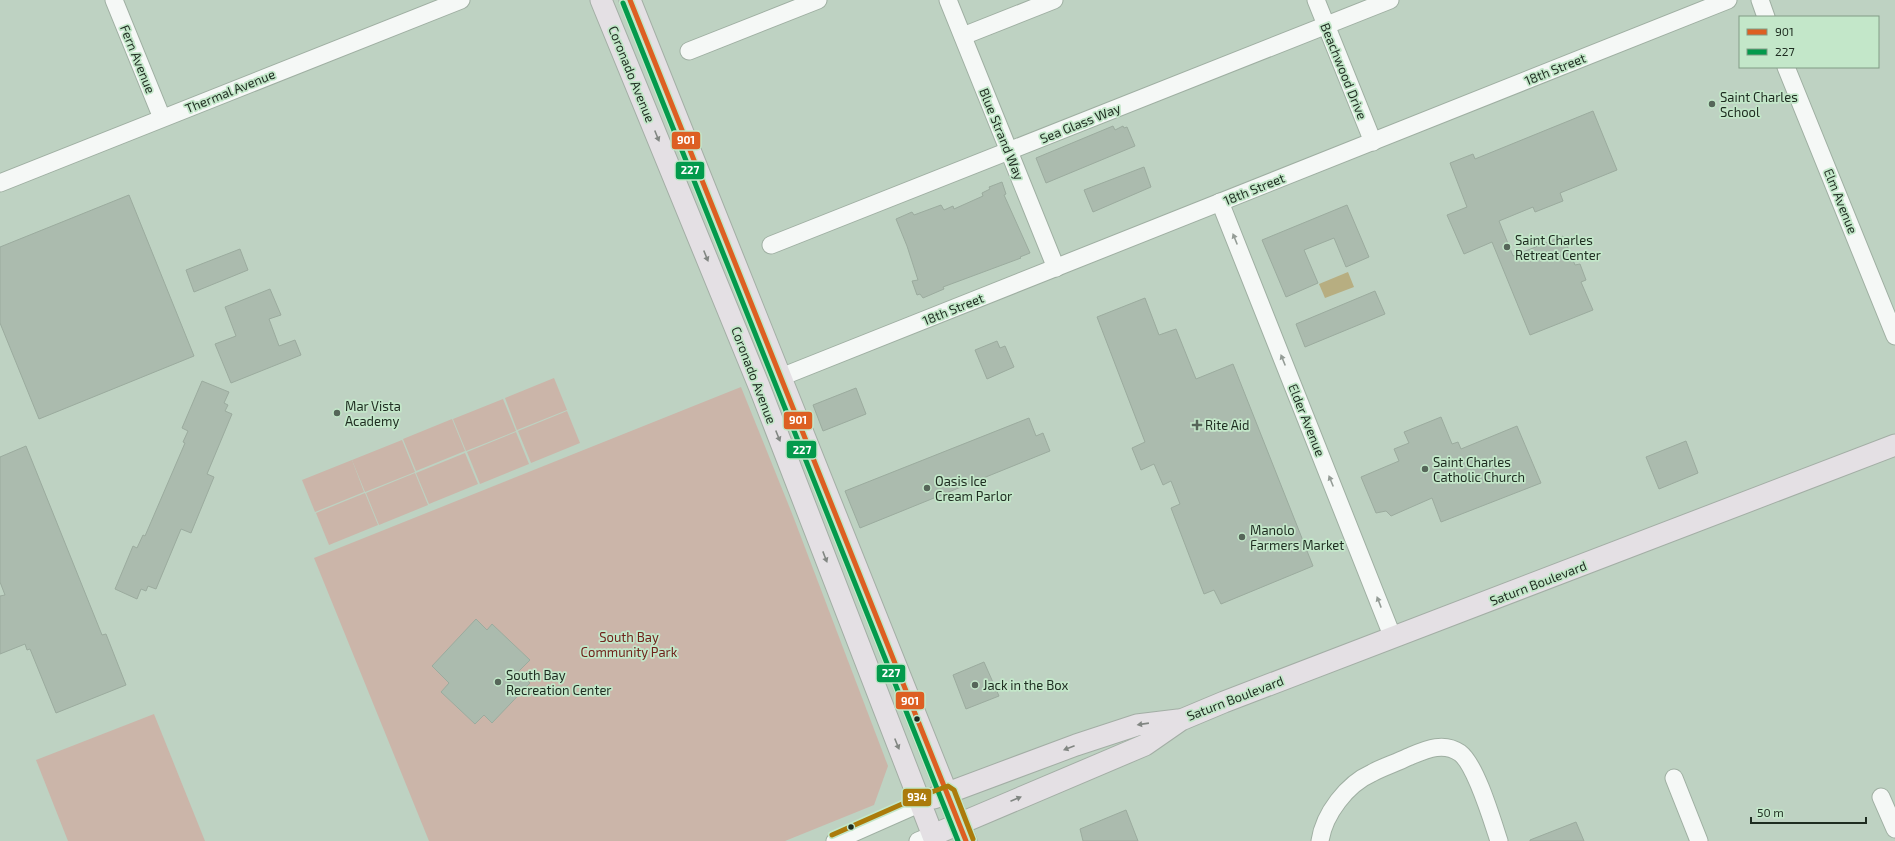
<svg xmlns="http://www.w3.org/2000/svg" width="1895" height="841" font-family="'Exo 2',sans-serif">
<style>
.green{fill:#cbb5a9}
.water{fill:#b7ae81}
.building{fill:#abbbae;stroke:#9bab9e}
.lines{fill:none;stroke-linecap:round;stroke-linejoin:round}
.minor-casing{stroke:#9fafa2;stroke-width:19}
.major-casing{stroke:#a3aea5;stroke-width:23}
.minor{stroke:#f5f8f6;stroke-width:17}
.major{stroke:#e4e0e4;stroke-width:21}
.bus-1-casing{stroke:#c3e7c9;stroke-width:8}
.bus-2-casing{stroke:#c3e7c9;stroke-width:8}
.bus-3-casing{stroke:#c3e7c9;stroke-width:8}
.bus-1{stroke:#dd5f22;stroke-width:5}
.bus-2{stroke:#039a4c;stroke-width:5}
.bus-3{stroke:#ab7b0b;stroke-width:5}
.oneway{fill:#818682}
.oneway2{fill:#949c96}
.poi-dot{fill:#566659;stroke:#c3e7c9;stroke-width:1.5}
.bus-dot{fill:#1e2c20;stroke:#c3e7c9;stroke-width:1.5}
.labels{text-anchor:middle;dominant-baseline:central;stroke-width:3.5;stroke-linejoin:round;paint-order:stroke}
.street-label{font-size:13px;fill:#1e2c20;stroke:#c3e7c9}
.poi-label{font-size:13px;fill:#1e2c20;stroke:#c3e7c9;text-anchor:start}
.park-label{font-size:13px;fill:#70231b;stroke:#c3e7c9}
.line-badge{stroke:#c3e7c9;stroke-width:1.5}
.badge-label{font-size:11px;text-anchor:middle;font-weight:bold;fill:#fff}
</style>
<rect width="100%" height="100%" fill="#bed2c2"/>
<g class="green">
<path d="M554,378L567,410L517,430L505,398Z"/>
<path d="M741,387L793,516L888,766L874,805L785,841H429L314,558Z"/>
<path d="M503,399L516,431L466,451L453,419Z"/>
<path d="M567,411L580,443L531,463L518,431Z"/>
<path d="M452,419L465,451L416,471L403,439Z"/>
<path d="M516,432L529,464L480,484L467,452Z"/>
<path d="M402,440L415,472L365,492L352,460Z"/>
<path d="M465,453L478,484L429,504L416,473Z"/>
<path d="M352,460L364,492L315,512L302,480Z"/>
<path d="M415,473L428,505L379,525L366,493Z"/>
<path d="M365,493L378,525L329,545L316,513Z"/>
<path d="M154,714L205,841H68L36,760Z"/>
</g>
<path class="water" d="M1348,272L1354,287L1325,298L1319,284Z"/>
<g class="building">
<path d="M1593,111L1617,170L1560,193L1563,201L1535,212L1533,207L1499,221L1513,256L1563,236L1575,265L1580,264L1586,280L1581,282L1593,310L1530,335L1492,242L1464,254L1447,215L1467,207L1450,163L1473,154L1475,159Z"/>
<path d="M1113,126L1115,130L1123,126L1124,128L1127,127L1135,146L1046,183L1036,158Z"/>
<path d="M1144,167L1151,187L1093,212L1084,190Z"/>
<path d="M1002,182L1006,194L1004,195L1030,253L1020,257L1021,258L943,287L944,289L923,298L920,294L917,295L912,281L918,280L907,246L896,219L912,212L914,215L941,205L944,210L953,206L954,209L983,196L982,193L990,189L989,187Z"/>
<path d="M129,195L194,356L39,419L0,323V247Z"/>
<path d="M1347,205L1369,257L1346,267L1334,238L1304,250L1318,283L1286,297L1262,240Z"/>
<path d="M240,249L248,270L194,292L186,270Z"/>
<path d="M270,289L281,315L269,319L279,346L295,340L301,355L231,383L215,344L236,336L225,307Z"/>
<path d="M1375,291L1385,314L1305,347L1296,324Z"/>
<path d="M1145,298L1159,335L1176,329L1196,379L1233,364L1313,566L1221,604L1214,590L1204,594L1171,508L1180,504L1171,481L1163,485L1154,464L1141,470L1132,448L1145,442L1097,317Z"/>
<path d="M997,341L1000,348L1005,346L1014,367L987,379L975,350Z"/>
<path d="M202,381L229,392L224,403L228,405L225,411L232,414L207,474L214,477L191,533L181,529L156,589L148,586L146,591L141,589L137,599L115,589L133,546L137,548L143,535L145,536L185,443L183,442L188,431L182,428Z"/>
<path d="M856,388L866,414L823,431L813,405Z"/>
<path d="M1441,417L1452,444L1458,442L1461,449L1517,426L1541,483L1441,522L1432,498L1391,516L1386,511L1376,513L1361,477L1399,461L1394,449L1409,443L1404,432Z"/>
<path d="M1029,418L1036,436L1043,433L1050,451L860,528L845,491Z"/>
<path d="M1686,441L1698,473L1659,489L1646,457Z"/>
<path d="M26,446L102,635L106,634L126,685L56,713L30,649L27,650L25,644L0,654V596L5,595L0,582V457Z"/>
<path d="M476,619L487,630L492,624L530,660L518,672L530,683L492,723L484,715L475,724L441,692L449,683L432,666Z"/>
<path d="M984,662L999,696L966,709L953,675Z"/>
<path d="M1126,810L1138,841H1083L1080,829Z"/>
<path d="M1576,822L1584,841H1530V840Z"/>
</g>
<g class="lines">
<g class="minor-casing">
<g id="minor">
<path d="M114,0L162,118"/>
<path d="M948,0L1056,268"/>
<path d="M1316,0L1373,142"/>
<path d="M1760,0L1766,17"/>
<path d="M963,36L1054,0"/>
<path d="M689,51L818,0"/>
<path d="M1786,67L1895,336"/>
<path d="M0,183L461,0"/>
<path d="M1220,202L1393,638"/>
<path d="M771,245L1390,0"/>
<path d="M781,377L1728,0"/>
<path d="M1674,778L1699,841"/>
<path d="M1881,797L1895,829"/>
<path d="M835,841L921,803"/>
<path d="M918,841L933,835"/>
<path d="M1320,841C1324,814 1347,784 1372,773C1383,767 1396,763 1408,757C1425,750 1443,741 1460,753C1476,765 1492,820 1499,841"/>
</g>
</g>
<g class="major-casing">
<g id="major">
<path d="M601,0L759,386L935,841"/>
<path d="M630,0L966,841"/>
<path d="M934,798L1076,745L1137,725L1178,720"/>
<path d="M933,835L1145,745L1181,720L1224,702L1895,445"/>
</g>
</g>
<use href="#minor" class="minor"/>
<use href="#major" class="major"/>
<g class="bus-1-casing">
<path id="bus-1" d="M630,0L966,841"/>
</g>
<g class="bus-2-casing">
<path id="bus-2" d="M623,3L958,841"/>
</g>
<g class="bus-3-casing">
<path id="bus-3" d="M832,835L918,797L948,786L954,790L973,839"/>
</g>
<use href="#bus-1" class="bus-1"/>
<use href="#bus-2" class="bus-2"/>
<use href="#bus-3" class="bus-3"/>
</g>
<defs><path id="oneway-solid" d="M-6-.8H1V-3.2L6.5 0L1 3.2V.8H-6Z"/></defs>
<g class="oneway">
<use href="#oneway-solid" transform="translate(657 136) rotate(68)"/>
<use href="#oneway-solid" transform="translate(706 256) rotate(68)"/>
<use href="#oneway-solid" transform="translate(778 436) rotate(68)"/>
<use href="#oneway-solid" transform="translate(825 557) rotate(69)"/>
<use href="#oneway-solid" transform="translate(1143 724) rotate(172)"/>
<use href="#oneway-solid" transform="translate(897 744) rotate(68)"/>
<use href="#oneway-solid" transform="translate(1069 748) rotate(159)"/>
<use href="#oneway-solid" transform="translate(1016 799) rotate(-23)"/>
</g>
<g class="oneway2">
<use href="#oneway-solid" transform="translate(1235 239) rotate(-112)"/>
<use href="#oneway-solid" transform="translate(1283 360) rotate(-112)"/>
<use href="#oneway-solid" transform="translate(1331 481) rotate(-112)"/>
<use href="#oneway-solid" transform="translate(1379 602) rotate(-111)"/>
</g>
<g class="poi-dot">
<circle cx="1712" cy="104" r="4"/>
<circle cx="1507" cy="247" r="4"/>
<circle cx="337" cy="413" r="4"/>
<path d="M1195 419h4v4h4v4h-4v4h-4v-4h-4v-4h4z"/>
<circle cx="1425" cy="469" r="4"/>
<circle cx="927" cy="488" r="4"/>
<circle cx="1242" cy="537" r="4"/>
<circle cx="498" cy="682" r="4"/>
<circle cx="975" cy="685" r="4"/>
</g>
<g class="bus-dot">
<circle cx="917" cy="719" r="3.5"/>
<circle cx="851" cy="827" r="3.5"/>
</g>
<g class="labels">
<g class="street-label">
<text transform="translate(138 59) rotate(68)">Fern Avenue</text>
<text transform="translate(1555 69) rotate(-22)">18th Street</text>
<text transform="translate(1344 71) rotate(68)">Beachwood Drive</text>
<text transform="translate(632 74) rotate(68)">Coronado Avenue</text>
<text transform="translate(230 91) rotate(-22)">Thermal Avenue</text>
<text transform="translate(1080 123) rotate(-22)">Sea Glass Way</text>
<text transform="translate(1002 134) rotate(68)">Blue Strand Way</text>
<text transform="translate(1254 189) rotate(-22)">18th Street</text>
<text transform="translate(1841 201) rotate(68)">Elm Avenue</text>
<text transform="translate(953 309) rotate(-22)">18th Street</text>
<text transform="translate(754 375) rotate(69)">Coronado Avenue</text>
<text transform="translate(1307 420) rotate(68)">Elder Avenue</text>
<text transform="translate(1538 583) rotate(-21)">Saturn Boulevard</text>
<text transform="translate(1235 698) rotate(-21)">Saturn Boulevard</text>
</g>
<g class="poi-label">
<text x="1720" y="97">Saint Charles<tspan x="1720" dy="15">School</tspan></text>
<text x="1515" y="240">Saint Charles<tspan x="1515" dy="15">Retreat Center</tspan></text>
<text x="345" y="406">Mar Vista<tspan x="345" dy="15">Academy</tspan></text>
<text x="1205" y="425">Rite Aid</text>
<text x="1433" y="462">Saint Charles<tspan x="1433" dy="15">Catholic Church</tspan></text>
<text x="935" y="481">Oasis Ice<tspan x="935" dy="15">Cream Parlor</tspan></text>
<text x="1250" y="530">Manolo<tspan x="1250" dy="15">Farmers Market</tspan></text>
<text x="506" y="675">South Bay<tspan x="506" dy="15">Recreation Center</tspan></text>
<text x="983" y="685">Jack in the Box</text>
</g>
<g class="park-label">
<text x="629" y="637">South Bay<tspan x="629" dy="15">Community Park</tspan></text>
</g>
</g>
<g class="line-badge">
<rect x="671" y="131" width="30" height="19" rx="4" fill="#dd5f22"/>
<rect x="675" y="161" width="30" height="19" rx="4" fill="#039a4c"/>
<rect x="783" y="411" width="30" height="19" rx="4" fill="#dd5f22"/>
<rect x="786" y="440" width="31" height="19" rx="4" fill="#039a4c"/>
<rect x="876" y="664" width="30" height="19" rx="4" fill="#039a4c"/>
<rect x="895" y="691" width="30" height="19" rx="4" fill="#dd5f22"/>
<rect x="902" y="788" width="30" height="19" rx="4" fill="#ab7b0b"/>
</g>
<g class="badge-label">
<text x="686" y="144">901</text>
<text x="690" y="174">227</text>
<text x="798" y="424">901</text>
<text x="802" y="454">227</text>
<text x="891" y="677">227</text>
<text x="910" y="705">901</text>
<text x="917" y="801">934</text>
</g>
<rect x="1739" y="16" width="140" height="52" fill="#c3e7c9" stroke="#819c85"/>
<rect x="1747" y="29" width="20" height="6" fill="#dd5f22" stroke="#819c85"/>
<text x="1775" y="36" font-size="12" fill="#1e2c20">901</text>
<rect x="1747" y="49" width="20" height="6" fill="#039a4c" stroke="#819c85"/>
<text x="1775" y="56" font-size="12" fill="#1e2c20">227</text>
<path d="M1751 817v6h115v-6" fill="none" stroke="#1e2c20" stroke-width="2"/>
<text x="1757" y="817" font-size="12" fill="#1e2c20" stroke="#c3e7c9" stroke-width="3" paint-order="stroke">50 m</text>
</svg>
